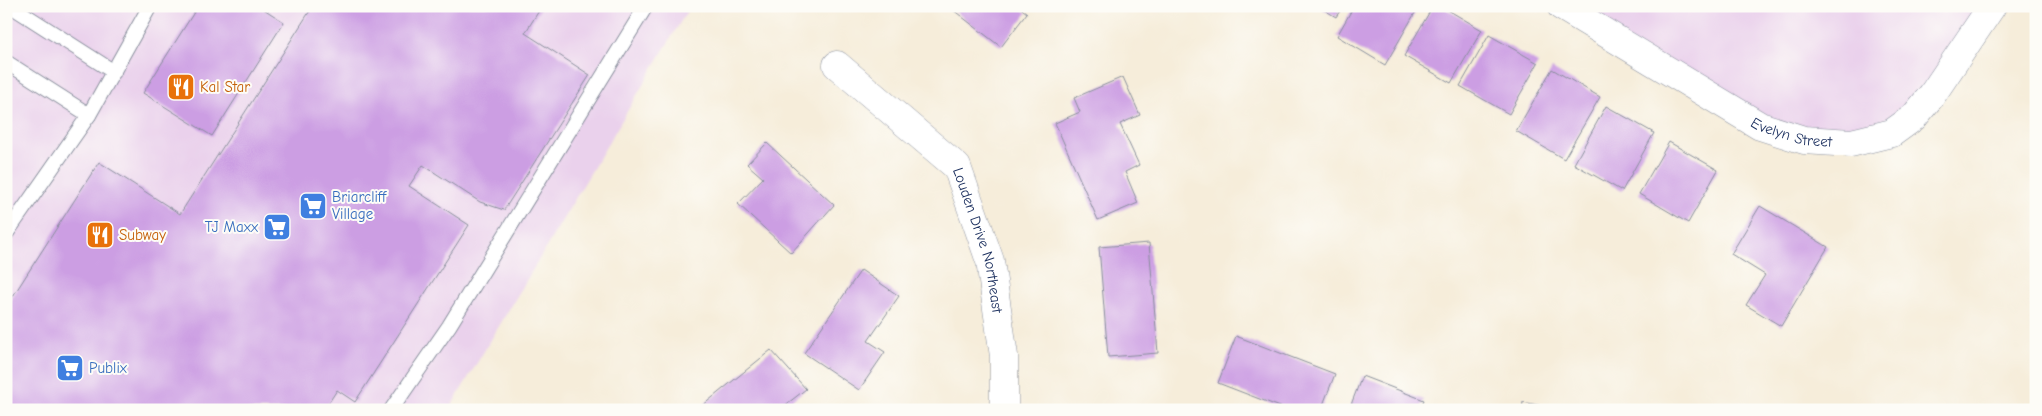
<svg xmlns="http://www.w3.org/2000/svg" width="2042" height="416" font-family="'Comic Neue',sans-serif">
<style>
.built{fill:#ead1ec}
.building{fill:#cc9ee3}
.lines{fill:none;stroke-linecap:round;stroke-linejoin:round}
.lane-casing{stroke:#888e9c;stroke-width:16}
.street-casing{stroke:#888e9c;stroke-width:29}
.lane{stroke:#fff;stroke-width:14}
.street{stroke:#fff;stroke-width:28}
.labels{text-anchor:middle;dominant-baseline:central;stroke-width:4;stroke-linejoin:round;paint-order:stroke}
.food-label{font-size:15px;fill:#c56008;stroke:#fdfcf7;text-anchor:start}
.street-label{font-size:15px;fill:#1b2f5e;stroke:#fdfcf7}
.shop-label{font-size:15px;fill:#366cbe;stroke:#fdfcf7;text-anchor:start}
</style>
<rect width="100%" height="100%" fill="#fdfcf7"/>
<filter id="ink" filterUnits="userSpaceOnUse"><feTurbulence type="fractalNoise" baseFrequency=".02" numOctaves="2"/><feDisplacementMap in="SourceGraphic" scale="10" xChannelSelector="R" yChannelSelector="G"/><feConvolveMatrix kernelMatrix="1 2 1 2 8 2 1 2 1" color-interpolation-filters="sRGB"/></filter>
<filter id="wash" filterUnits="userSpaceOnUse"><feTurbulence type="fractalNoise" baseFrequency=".0096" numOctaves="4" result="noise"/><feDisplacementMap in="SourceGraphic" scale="20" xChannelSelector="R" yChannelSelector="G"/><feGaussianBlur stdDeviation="1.12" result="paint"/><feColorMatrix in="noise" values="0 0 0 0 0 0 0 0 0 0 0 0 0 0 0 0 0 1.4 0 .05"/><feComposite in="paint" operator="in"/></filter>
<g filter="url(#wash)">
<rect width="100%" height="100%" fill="#f6edda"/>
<g class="built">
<path d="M6,6H690L449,410H6Z"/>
<path d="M1561,6H1985L1905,114L1795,144Z"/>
</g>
<g id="blocks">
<g class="building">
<path d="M198,6H259L284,22L212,136L143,93Z"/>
<path d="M313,6H542L525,33L590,75L504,210L480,202L423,165L409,186L469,225L355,402L337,390L324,410H6V307L99,162L180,214Z"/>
<path d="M948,6H1018L1027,13L1001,47Z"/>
<path d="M1318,6H1343L1336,17Z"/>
<path d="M1354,6H1419L1385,65L1337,36Z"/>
<path d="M1433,6H1441L1482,30L1451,83L1404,56Z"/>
<path d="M1489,35L1538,63L1509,114L1460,86Z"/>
<path d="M1552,69L1600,97L1564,159L1516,131Z"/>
<path d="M1123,77L1140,115L1120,124L1139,165L1125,172L1138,203L1098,220L1055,123L1080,112L1074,98Z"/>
<path d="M1606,106L1654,133L1622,191L1574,164Z"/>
<path d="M1669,142L1718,170L1688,223L1639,194Z"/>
<path d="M767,143L834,205L791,253L738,204L763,178L747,164Z"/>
<path d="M1760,206L1828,247L1781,326L1746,305L1765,275L1731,254Z"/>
<path d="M1149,243L1158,353L1108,357L1099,247Z"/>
<path d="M861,270L899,296L868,341L885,352L859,390L804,353Z"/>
<path d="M1236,336L1335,374L1321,410H1288L1218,383Z"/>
<path d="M771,350L806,389L779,410H697Z"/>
<path d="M1362,376L1424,400L1421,407L1426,410H1349Z"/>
<path d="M1523,402L1557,409V410H1522Z"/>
</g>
</g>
</g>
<g filter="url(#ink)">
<use href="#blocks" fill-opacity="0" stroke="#888e9c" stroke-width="1"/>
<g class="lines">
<g class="lane-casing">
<g id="lane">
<path d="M11,6L114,72"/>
<path d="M6,62L89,115"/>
<path d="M6,234L89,115L150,6"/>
<path d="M391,410L449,326L646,6"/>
</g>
</g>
<g class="street-casing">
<g id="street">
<path id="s1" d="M1561,6L1760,126L1804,140L1851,143L1892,133L1914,117L1932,95L1992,6"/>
<path id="s2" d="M837,65L957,167L990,261L1004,356V410"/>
</g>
</g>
<use href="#lane" class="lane"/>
<use href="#street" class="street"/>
</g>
</g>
<defs>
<g id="restaurant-square" transform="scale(1.4375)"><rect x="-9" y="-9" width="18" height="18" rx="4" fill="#e8710a" stroke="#fdfcf7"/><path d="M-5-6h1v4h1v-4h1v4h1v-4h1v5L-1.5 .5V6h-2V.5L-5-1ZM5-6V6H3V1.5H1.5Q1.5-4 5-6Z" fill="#fff"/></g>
<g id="supermarket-square" transform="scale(1.4375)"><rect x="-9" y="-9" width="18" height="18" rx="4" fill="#3f7fe0" stroke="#fdfcf7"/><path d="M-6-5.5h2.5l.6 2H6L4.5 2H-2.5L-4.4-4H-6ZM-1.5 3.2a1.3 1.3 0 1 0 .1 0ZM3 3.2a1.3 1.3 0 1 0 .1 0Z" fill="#fff"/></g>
</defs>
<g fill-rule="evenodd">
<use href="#restaurant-square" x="181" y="87"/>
<use href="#supermarket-square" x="313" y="206"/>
<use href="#supermarket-square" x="277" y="227"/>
<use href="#restaurant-square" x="100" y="235"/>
<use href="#supermarket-square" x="70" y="368"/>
</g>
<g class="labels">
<g class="food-label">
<text x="200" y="87">Kal Star</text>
<text x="119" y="235">Subway</text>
</g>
<g class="street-label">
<text stroke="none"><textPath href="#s1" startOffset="265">Evelyn Street</textPath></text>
<text stroke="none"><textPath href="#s2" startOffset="234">Louden Drive Northeast</textPath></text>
</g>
<g class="shop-label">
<text x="332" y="197">Briarcliff<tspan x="332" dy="17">Village</tspan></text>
<text x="258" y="227" text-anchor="end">TJ Maxx</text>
<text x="89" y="368">Publix</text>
</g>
</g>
<rect width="2042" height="416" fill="none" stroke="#fdfcf7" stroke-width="25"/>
</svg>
